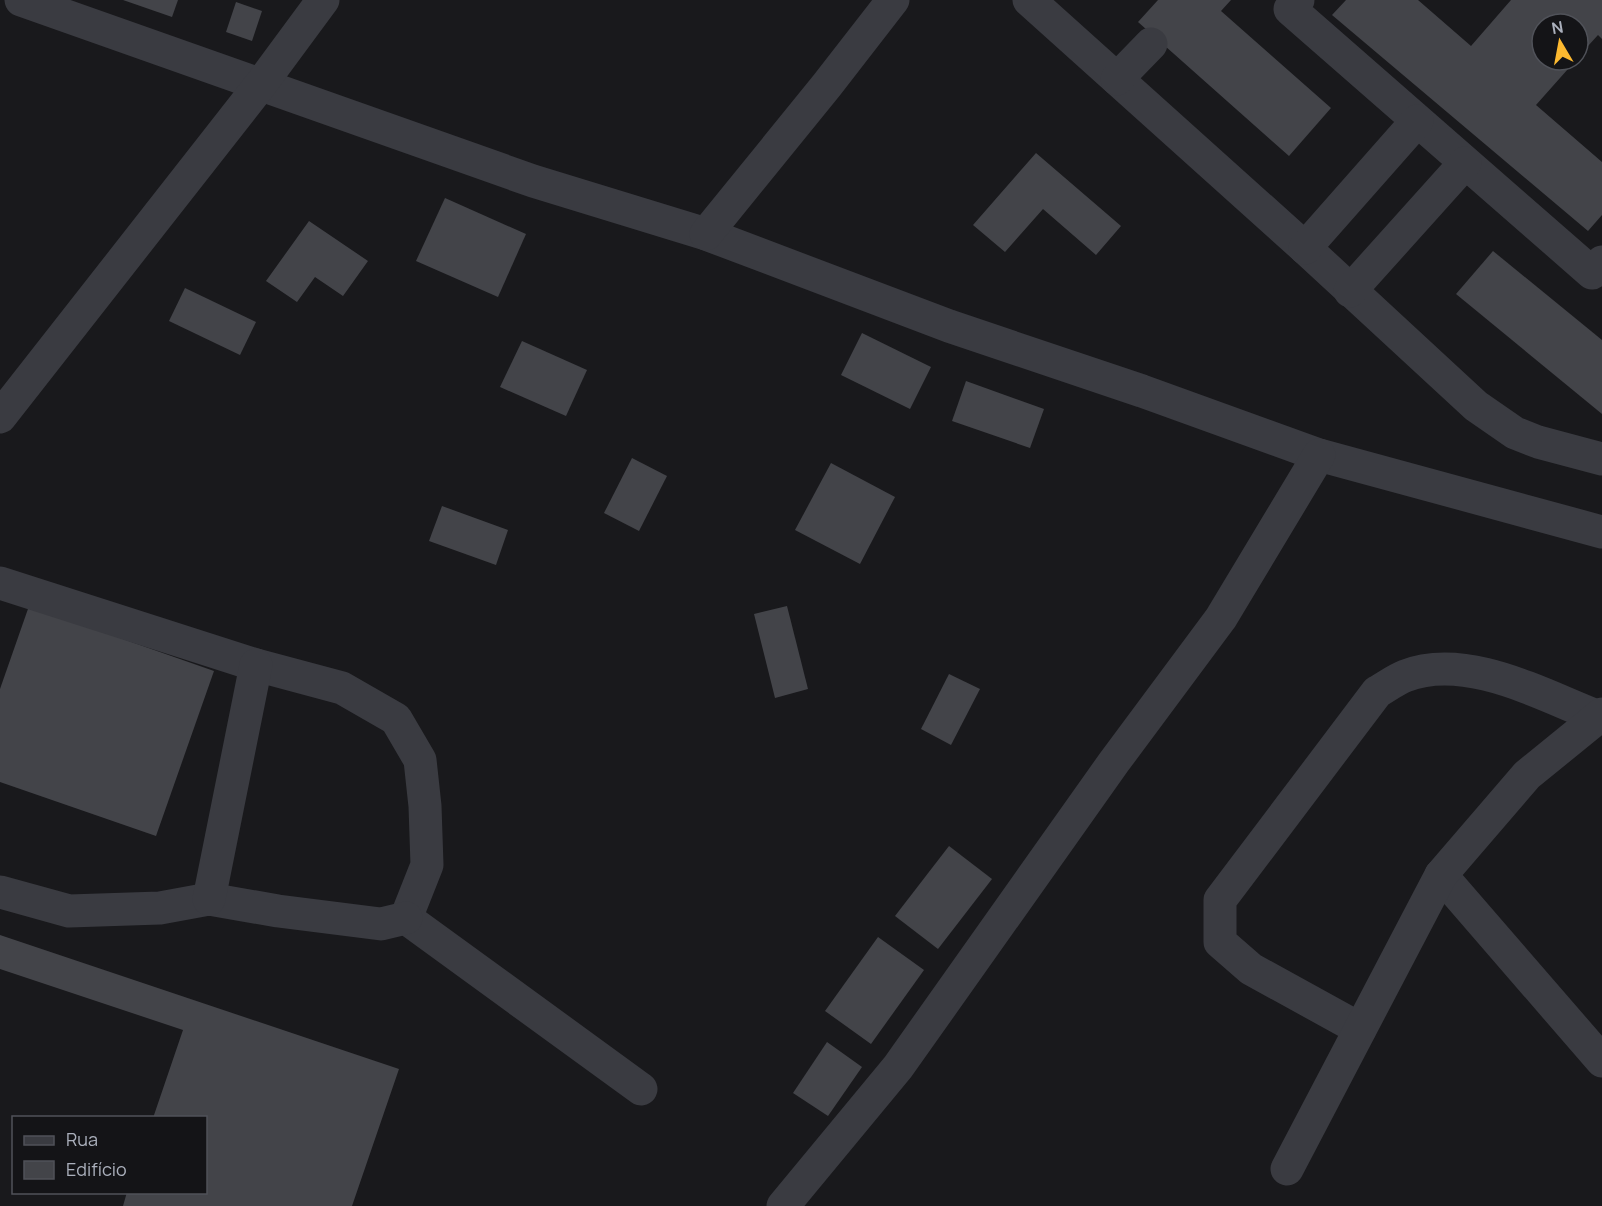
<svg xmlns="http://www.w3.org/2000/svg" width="1602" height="1206" font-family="Manrope,sans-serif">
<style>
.building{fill:#434449}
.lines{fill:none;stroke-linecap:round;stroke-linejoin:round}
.minor{stroke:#3a3b41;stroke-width:33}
</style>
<rect width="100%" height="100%" fill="#19191c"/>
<g class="building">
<path d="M123,0H178L172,17Z"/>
<path d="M1158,0H1231L1221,11L1331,108L1289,156L1138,22Z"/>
<path d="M1346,0H1418L1471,46L1511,0H1602V39L1598,35L1578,57V24H1542V60H1576L1536,105L1602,162V215L1588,231L1332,15Z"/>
<path d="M236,2L262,11L252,41L226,32Z"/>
<path d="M1036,153L1121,226L1096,255L1043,209L1005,252L973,225Z"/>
<path d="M445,198L526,234L498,297L416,261Z"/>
<path d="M309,221L368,261L343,296L315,277L297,302L266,281Z"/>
<path d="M1493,251L1602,340V414L1456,294Z"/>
<path d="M185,288L256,322L240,355L169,321Z"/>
<path d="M862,333L931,367L910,409L841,375Z"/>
<path d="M522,341L587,370L566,416L500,387Z"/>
<path d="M966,381L1044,409L1030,448L952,421Z"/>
<path d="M632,458L667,476L639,531L604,513Z"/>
<path d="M831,463L895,497L860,564L795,530Z"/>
<path d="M442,506L508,530L496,565L429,541Z"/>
<path d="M29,606L214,671L156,836L0,782V689Z"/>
<path d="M787,606L808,689L775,698L754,614Z"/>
<path d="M949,674L980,689L951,745L921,729Z"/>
<path d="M949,846L992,879L938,949L895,916Z"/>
<path d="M0,935L399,1069L352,1206H123L127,1192H206V1118H153L183,1030L0,969Z"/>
<path d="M878,937L924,970L871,1044L825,1011Z"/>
<path d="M827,1042L862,1067L828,1116L793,1093Z"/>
</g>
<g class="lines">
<g class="minor">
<path d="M21,0L533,181L706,234L949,326L1142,391L1319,455L1602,532"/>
<path d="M1029,0L1305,248L1476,406L1515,433L1538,442L1602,459"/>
<path d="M1298,0L1290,9L1592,273L1602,262"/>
<path d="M1117,79L1151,44"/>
<path d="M706,234L827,85L893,0"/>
<path d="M1305,248L1417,121"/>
<path d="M1350,291L1465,163"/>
<path d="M0,417L261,84L323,0"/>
<path d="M0,583L256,665L342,688L396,719L420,760L425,806L427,865L406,918L641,1089"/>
<path d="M1441,875L1602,1061"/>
<path d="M0,892L69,911L160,908L209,899L278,911L381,924L406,918"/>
<path d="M209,899L256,665"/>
<path d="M1360,1029L1251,969L1220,942V900L1377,692C1386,687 1395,680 1405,676C1466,652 1542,695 1599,717"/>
<path d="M1287,1169L1441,875L1527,775L1602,714"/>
<path d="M783,1206L898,1067L1114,762L1221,618L1319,455"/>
</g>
</g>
<rect x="12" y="1116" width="195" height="78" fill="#141417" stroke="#505259" stroke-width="1.5"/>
<rect x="24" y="1136" width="30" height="9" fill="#3a3b41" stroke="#505259" stroke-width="1.5"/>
<text x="66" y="1146" font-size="18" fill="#abb0bc">Rua</text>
<rect x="24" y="1161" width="30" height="18" fill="#434449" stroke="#505259" stroke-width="1.5"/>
<text x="66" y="1176" font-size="18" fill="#abb0bc">Edifício</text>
<g transform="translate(1560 42) rotate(350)"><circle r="28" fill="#141417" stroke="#505259" stroke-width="1.5"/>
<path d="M0-4.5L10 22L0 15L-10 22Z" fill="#fdb930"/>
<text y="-9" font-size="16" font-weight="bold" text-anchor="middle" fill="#abb0bc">N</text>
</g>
</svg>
